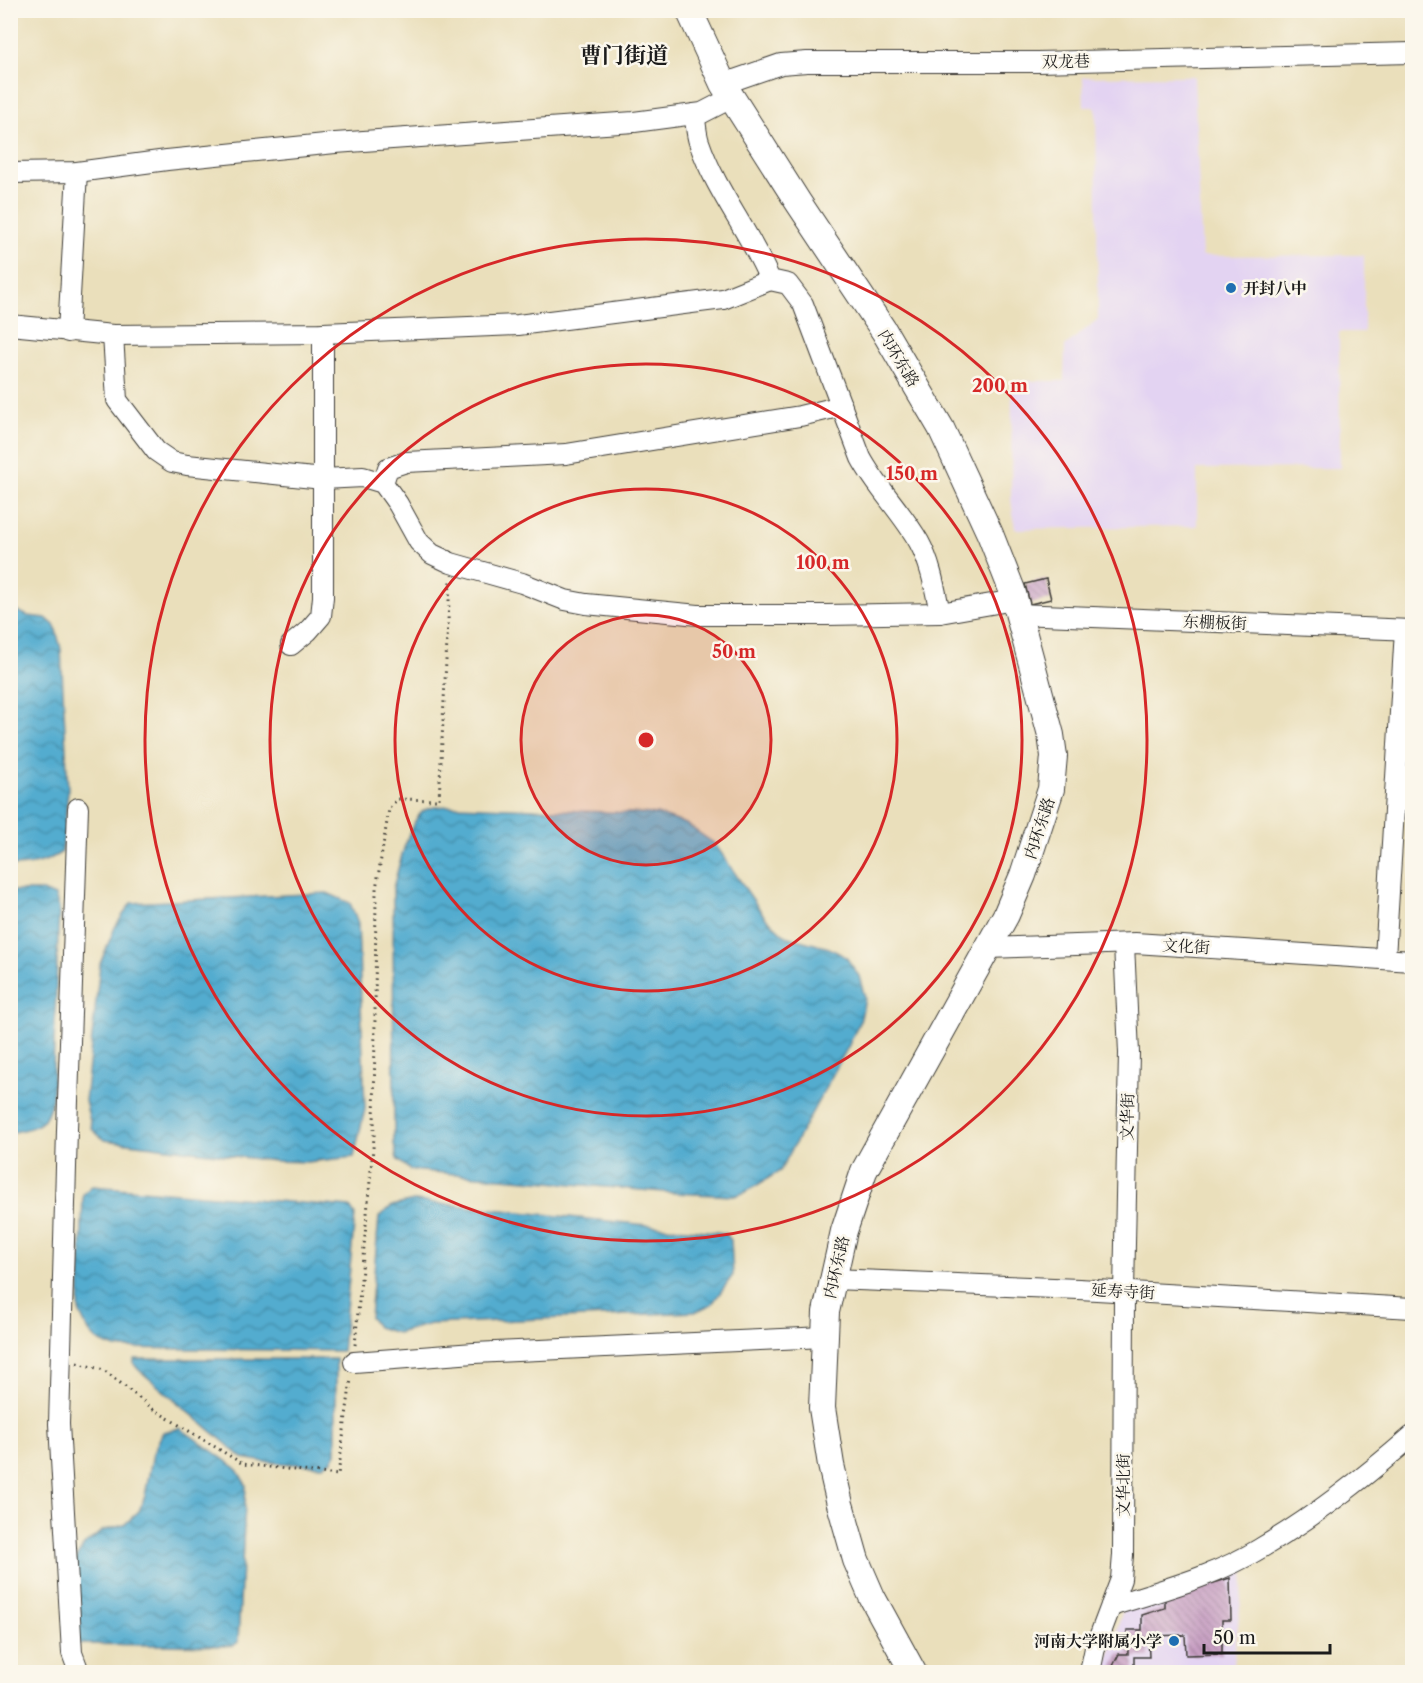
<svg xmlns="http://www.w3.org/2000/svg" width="1423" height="1683" font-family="'Libre Caslon Text','Noto Serif SC',serif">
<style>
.built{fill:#e3d3f2}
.water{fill:url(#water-waves);stroke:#376476;stroke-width:1.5}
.building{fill:url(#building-back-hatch)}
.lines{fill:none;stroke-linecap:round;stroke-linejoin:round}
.minor-casing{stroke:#3b3934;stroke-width:22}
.tertiary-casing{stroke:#3b3934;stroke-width:28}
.path{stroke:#3b3934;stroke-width:3;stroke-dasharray:1.5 4.5;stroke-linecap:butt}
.minor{stroke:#fff;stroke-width:20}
.tertiary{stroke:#fff;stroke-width:26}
.ring{fill:none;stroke:#d62828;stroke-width:3}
.poi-dot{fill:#1f6fb2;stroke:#fbf7ec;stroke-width:2}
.labels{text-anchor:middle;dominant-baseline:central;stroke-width:5;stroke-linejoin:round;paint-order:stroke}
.street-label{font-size:16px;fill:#1c1c1c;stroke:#fbf7ec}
.poi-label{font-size:16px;font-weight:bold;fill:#1c1c1c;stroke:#fbf7ec;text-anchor:start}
.district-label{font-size:22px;font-weight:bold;fill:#1c1c1c;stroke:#fbf7ec}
.centre{fill:#d62828;stroke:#fbf7ec;stroke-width:3}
.ring-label{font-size:18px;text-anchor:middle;font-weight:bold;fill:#d62828;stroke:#fbf7ec;stroke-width:5;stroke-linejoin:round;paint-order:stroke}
</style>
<defs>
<pattern id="water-waves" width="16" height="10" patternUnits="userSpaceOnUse" patternTransform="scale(1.5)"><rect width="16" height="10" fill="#52accf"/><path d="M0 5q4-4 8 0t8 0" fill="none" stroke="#438ba7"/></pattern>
<pattern id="building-back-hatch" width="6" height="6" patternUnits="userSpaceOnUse" patternTransform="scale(1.5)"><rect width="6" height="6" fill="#c79ec3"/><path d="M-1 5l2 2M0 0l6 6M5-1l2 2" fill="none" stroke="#a1809e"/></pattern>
</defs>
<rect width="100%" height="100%" fill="#fbf7ec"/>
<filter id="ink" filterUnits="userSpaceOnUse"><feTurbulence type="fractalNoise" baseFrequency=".0167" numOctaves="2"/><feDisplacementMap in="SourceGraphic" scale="12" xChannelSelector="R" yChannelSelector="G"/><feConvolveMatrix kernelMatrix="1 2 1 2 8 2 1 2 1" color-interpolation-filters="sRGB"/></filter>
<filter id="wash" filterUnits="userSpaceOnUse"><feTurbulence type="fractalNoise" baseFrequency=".008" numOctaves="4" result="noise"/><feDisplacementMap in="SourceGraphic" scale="24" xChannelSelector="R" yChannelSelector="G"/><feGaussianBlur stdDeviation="1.35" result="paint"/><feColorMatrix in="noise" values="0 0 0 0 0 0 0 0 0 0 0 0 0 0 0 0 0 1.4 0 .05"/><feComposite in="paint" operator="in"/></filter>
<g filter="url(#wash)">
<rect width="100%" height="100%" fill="#eadfbb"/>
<g class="built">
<path d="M1194,76L1202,256L1364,255V332H1339L1340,468L1197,469V526L1015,529L1011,499L1012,381H1064L1065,346L1098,319L1096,107H1084L1083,77Z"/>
<path d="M1231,1569H1245L1232,1672H1104L1123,1610Z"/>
</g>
<g class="water">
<path d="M11,608L28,616L46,618L55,626L61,649L68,791L62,852C45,863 30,866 11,866Z"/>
<path d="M458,806L657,814L686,824L715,844L764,916L785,936L829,948L846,957L859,976L865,998L861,1018L849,1045L780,1171L746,1192L734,1196L675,1193L410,1170L397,1159L394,1144L393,888C398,870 409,819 425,810C434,805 448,807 458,806Z"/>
<path d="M11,891H43L55,896L59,908L52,1099C45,1126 40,1126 14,1132H10Z"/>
<path d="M327,893L350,903L358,923L365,1109L354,1157L307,1162L274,1161L104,1140L92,1129L85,1101L100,964L115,927L131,903Z"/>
<path d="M92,1186L350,1207L355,1215L342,1351L115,1348C91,1340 89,1334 79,1311L83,1194Z"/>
<path d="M414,1201L725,1233L731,1240L733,1275L712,1304L695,1312L431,1324L397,1333L377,1327L370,1317L379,1217L392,1206Z"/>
<path d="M134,1359H336V1453L332,1460L323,1466L265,1462L243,1458L138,1369L134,1364Z"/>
<path d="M180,1428L236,1468L246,1485L238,1642L233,1646L76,1644V1558L84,1545L102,1531L124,1525L139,1511L145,1496L153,1453L163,1432Z"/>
</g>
<g id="blocks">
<g class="building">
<path d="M1046,579L1051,599L1030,604L1025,584Z"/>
<path d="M1230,1578L1231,1620H1222V1654L1186,1655L1185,1635L1148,1636L1149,1657H1134V1672H1110L1119,1654H1128L1127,1630H1142V1615L1165,1608V1598Z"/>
</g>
</g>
</g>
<g filter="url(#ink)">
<use href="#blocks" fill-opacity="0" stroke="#3b3934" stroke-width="1.5"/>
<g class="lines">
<g class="minor-casing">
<g id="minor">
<path d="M723,84L781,64L807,62H1037L1412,53"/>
<path d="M694,114C696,123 696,133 699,142C716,192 750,232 770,280L788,284L803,304L861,458C877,488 902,512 919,542C931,564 935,589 940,613"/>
<path d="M10,173L77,172L167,160L335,143L634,122L702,113L733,97"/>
<path d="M10,325L113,335L117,400L156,451L172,462L187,465L323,479L363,477L383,483L398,504L419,542L432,554L451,563L522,583L565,600L586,604L698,615H827L940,613L1014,600"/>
<path d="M68,332L77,172"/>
<path d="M113,335L323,333L518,325L723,299L770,280"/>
<path d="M383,483L388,468L406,462L566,454L800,416L842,406"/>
<path d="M1018,614L1412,630"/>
<path d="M291,645L308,631L321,616L323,597V333"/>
<path d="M78,808L67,1130L59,1424L72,1653L79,1672"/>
<path d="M988,948L1135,943L1412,961"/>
<path d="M1385,958L1405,630"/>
<path d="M833,1279L1079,1289L1412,1308"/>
<path d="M354,1362L474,1353L824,1337"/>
<path d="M1111,1606C1162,1590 1216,1576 1261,1548C1316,1516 1365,1477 1412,1436"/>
<path d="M1090,1672L1095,1648L1121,1579L1123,1555L1124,1291L1129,1053L1124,944"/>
</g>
</g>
<g class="tertiary-casing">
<path id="tertiary" d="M689,10L723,84L798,202L884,331L941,428L990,534L1012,590L1051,735L1054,756L1051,789L1023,875L1006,915L864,1171L844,1231L826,1312L822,1408L831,1465L840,1504L856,1560L872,1597L913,1672"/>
</g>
<g class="path">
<path d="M355,1345L374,1137L376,889L389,809L397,799L439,800L450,581"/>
<path d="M77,1363L104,1370L153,1409L243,1464L338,1475L351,1379"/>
</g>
<use href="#minor" class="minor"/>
<use href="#tertiary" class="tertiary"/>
</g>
</g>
<circle cx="646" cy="740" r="125" fill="#d62828" fill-opacity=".12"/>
<g class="ring">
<circle cx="646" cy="740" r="125"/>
<circle cx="646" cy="740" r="251"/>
<circle cx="646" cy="740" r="376"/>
<circle cx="646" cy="740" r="501"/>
</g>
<g class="poi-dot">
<circle cx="1231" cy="288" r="6"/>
<circle cx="1174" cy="1641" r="6"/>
</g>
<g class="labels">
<g class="street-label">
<text transform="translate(1066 61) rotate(-1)">双龙巷</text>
<text transform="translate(899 358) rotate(59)">内环东路</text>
<text transform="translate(1215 622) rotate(2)">东棚板街</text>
<text transform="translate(1039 828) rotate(-72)">内环东路</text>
<text transform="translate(1186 946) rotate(3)">文化街</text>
<text transform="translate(1127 1117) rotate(-89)">文华街</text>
<text transform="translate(836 1267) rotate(-77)">内环东路</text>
<text transform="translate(1123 1291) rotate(3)">延寿寺街</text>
<text transform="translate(1123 1485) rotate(-90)">文华北街</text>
</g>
<g class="poi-label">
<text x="1243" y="288">开封八中</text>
<text x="1162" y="1641" text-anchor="end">河南大学附属小学</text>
</g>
<g class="district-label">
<text x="624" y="55">曹门街道</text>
</g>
</g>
<circle cx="646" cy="740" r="9" class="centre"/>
<g class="ring-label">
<text x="1000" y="392">200 m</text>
<text x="912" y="480">150 m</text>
<text x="823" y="569">100 m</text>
<text x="734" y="658">50 m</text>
</g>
<rect width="1423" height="1683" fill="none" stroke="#fbf7ec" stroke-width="36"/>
<path d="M1204 1644v9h126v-9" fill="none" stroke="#1c1c1c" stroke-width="3"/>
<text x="1213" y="1644" font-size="18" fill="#1c1c1c" stroke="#fbf7ec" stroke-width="4.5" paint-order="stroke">50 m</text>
</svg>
